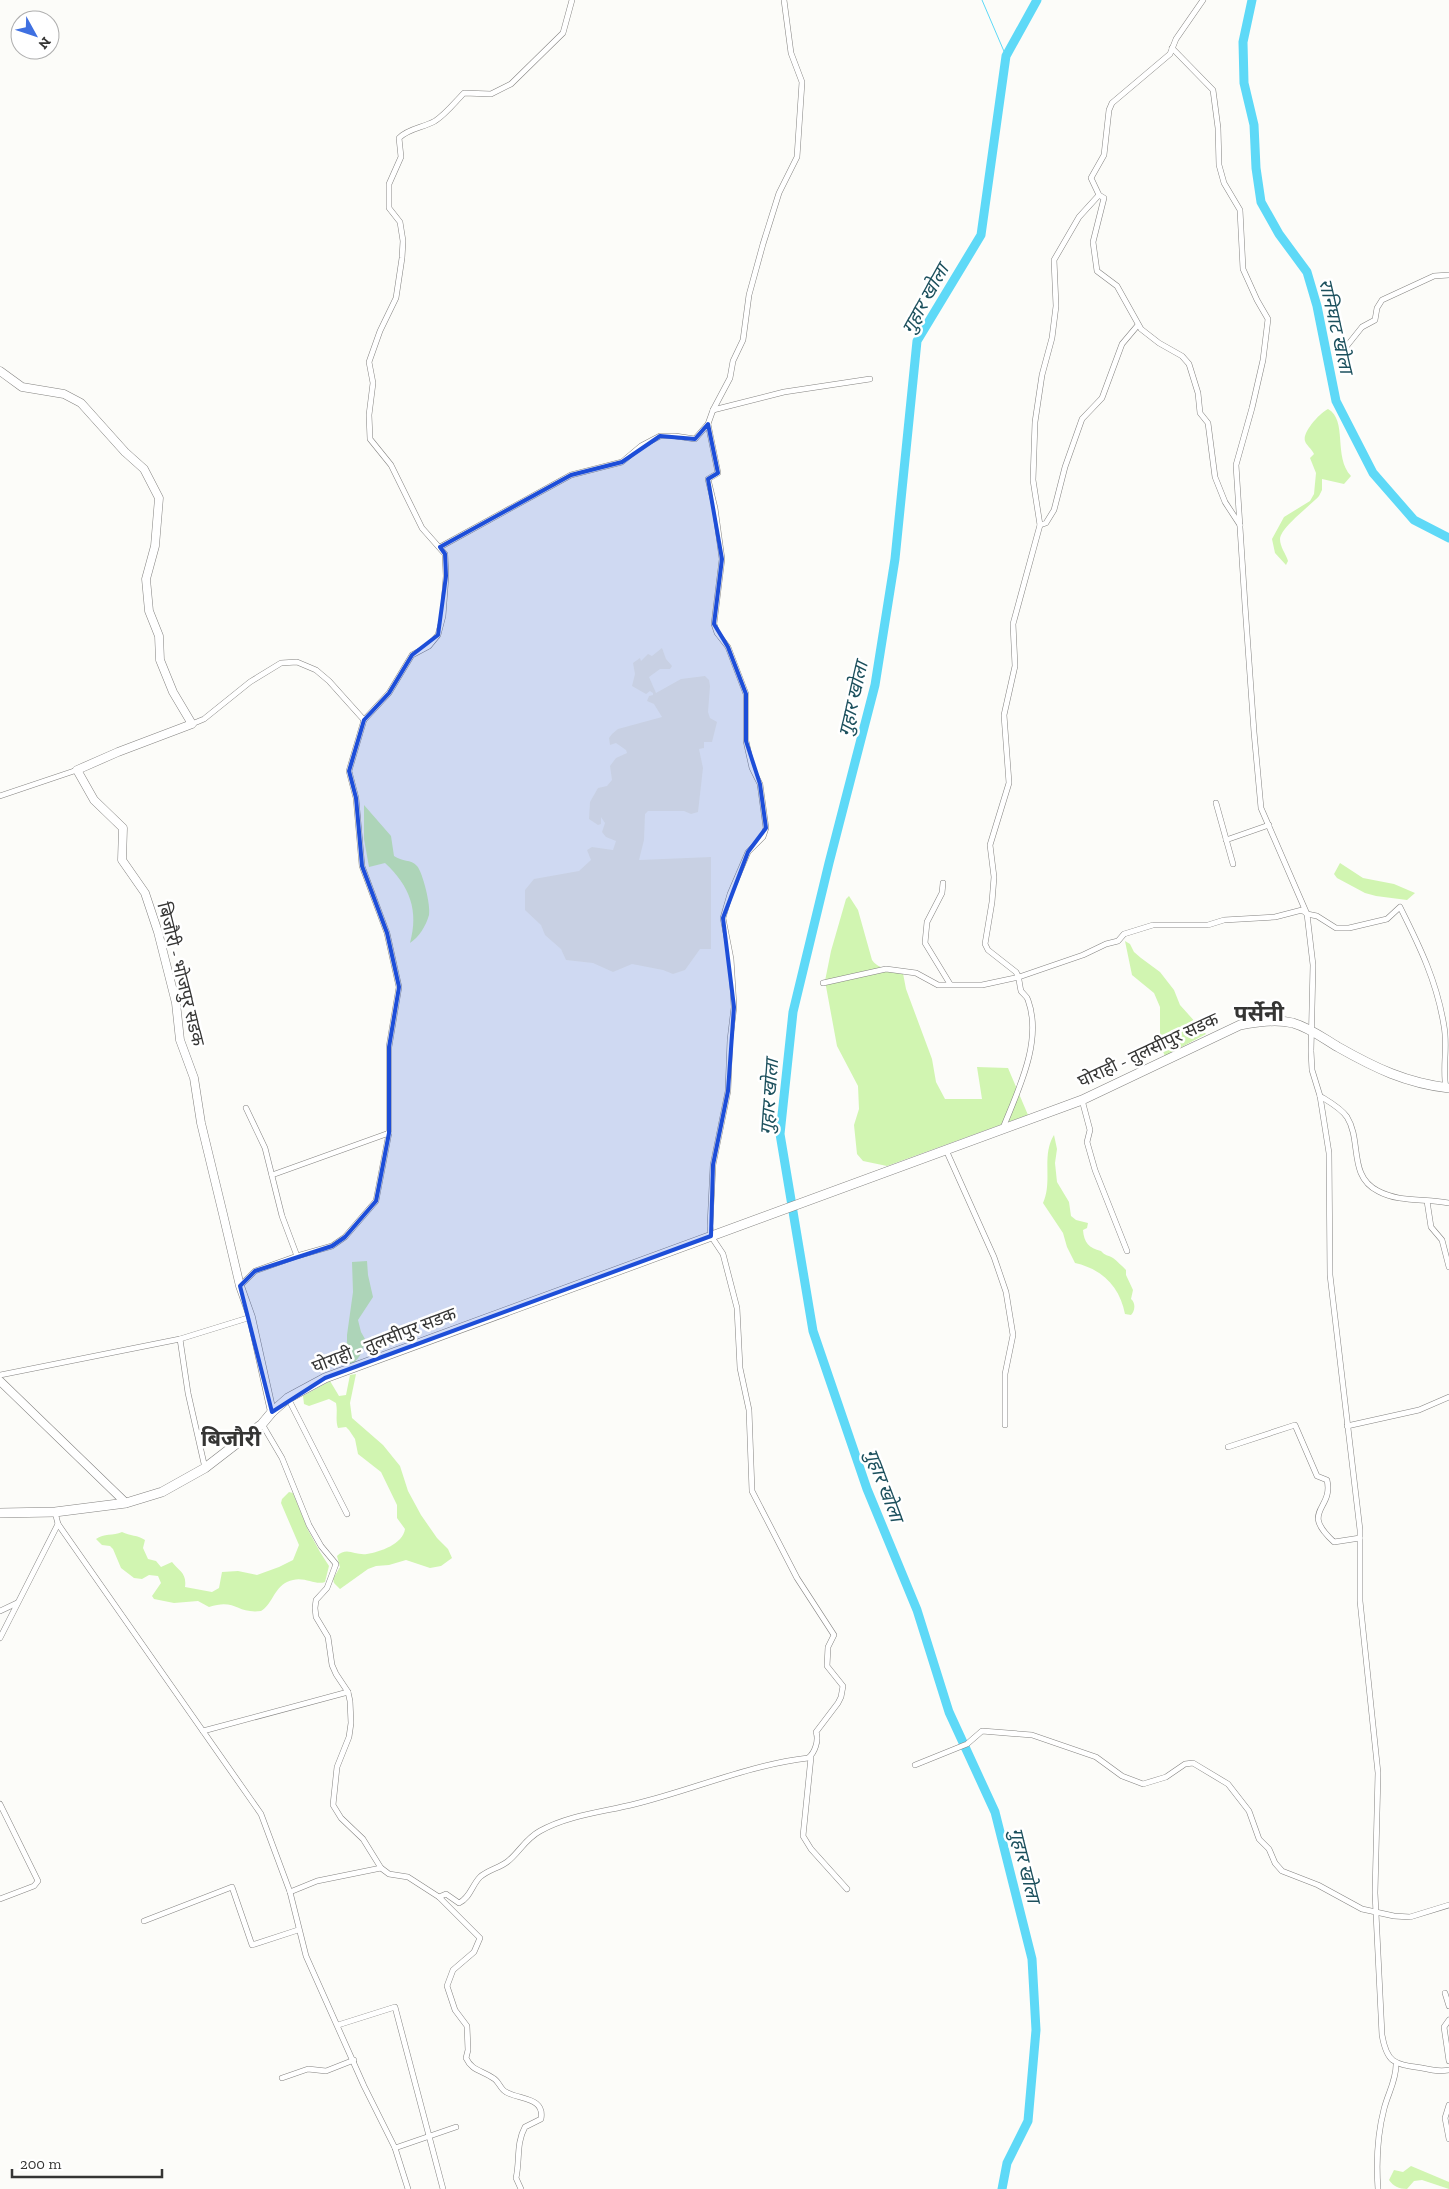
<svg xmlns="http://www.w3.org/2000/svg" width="1449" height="2189" font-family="'Zilla Slab','Noto Sans Devanagari',serif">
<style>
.built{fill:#f3f1e6}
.green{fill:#d1f5b1}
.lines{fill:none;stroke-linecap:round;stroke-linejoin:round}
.stream{stroke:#5ed9f7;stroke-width:1}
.river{stroke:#5ed9f7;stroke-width:9}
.street-casing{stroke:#848381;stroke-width:6}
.secondary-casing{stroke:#848381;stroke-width:9}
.primary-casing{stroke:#848381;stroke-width:10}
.street{stroke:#fff;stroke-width:5}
.secondary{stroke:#fff;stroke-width:8}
.primary{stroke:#fff;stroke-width:9}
.marked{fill:#1d4ed8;fill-opacity:0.2;stroke:#1d4ed8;stroke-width:4;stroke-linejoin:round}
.labels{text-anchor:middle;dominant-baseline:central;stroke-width:5;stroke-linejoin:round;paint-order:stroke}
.street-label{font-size:18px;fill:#353534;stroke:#fff}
.water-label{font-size:19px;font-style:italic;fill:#1c505d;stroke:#fff}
.district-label{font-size:22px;font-weight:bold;fill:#353534;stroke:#fff}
</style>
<rect width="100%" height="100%" fill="#fcfcf9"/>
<path class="built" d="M662,648L666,659L672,666L670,669H660L649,677L656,693L681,679L705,676L709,680L710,686L708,712L710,718L717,722L712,742H704V748L699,749L703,768L698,812L691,814L684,811H648L645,814L644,840L639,860L711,857V949H700L685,970L673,974L663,970L632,964L613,972L593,963L566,960L561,949L545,935L541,925L525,910V890L534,879L579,871L591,860L587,850L592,847L613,850L616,841L606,837L602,832L605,823L601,817V824L598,825L589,819L590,802L598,788L607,786L612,780L610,766L616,758L627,753L626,750L616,743L610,745L609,738L612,734L618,729L662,717L654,704L647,701L649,696L653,695V693L650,691L646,694L632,686L635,674L633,663L640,658L641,661L648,654L652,656Z"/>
<g class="green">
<path d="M1328,409C1348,420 1333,457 1351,476L1344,484L1322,479V490L1319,496C1310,506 1281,527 1280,539C1280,547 1286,554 1288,561L1286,565L1275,553L1272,539L1284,517L1310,501L1314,494L1316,473L1310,458L1314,454C1312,449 1306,445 1305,441C1302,432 1321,412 1328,409Z"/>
<path d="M364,805L391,836L394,856C402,862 411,859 417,866C423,873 431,906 429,915C426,926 419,937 410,943C419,911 410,886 385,863L369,867L364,839Z"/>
<path d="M1340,863L1363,878L1394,884L1415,893L1407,900L1376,896L1365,893L1337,878L1334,874Z"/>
<path d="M849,896L858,910L872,960C880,971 890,968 902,968L906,989L932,1059L936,1082L945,1099H982L977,1067L1008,1068L1028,1115L887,1166L863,1161L857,1154L854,1125L859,1109L858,1086L837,1046L825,981L831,951L846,899Z"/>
<path d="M1125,941L1130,944L1134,952L1141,958L1160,972L1174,990L1180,1005L1206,1034L1165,1056L1160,1045V1007L1154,993L1132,975Z"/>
<path d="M1054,1135L1057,1149L1055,1163L1057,1182L1069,1202L1071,1216L1076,1220L1088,1223L1087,1228L1083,1230C1084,1243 1089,1248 1101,1251C1105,1256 1108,1255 1113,1258C1117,1261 1122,1266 1126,1270V1275L1133,1290L1131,1299C1136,1303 1135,1311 1131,1315L1125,1314C1120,1287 1102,1269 1075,1263L1067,1247L1063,1233L1043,1203C1053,1181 1041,1156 1054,1135Z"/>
<path d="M367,1261L368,1275L373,1297L358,1320L361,1332L365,1339C363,1352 359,1361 347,1367V1335L353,1292L352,1262Z"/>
<path d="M356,1374L350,1403L352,1418L383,1445L400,1466L408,1491L421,1515L437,1538L448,1549L452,1558L441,1566L430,1568L406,1560L389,1565L376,1566L368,1569L340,1589L334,1583L333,1579L340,1567L337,1556C347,1546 355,1556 367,1554C380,1552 403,1544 405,1529L397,1518V1505L381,1472L358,1454L355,1439L349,1430L346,1427L338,1428C335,1419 338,1412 336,1403L329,1399L309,1406L304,1404L303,1396L330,1381L339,1396L346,1395L350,1375Z"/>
<path d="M289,1492L293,1493L308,1530L320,1552L329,1566L325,1582C314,1586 303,1574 287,1582C274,1588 272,1605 261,1611C236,1614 236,1598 209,1607L198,1601L174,1603L154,1599L152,1596L161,1583L158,1576L149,1575L142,1579L134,1578L121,1568L113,1549L110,1546L102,1545L96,1539C104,1533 113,1536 122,1532C130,1536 138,1535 145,1540L143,1548L148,1559L156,1561L161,1567L172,1562C179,1571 187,1573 185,1587L212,1592L219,1588L222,1572L238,1571L257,1575L279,1567L293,1560L299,1545L281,1503L282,1499Z"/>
<path d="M1411,2166L1449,2182V2189L1422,2180L1414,2181L1407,2189C1399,2189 1393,2186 1389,2180L1394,2170L1403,2172Z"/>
</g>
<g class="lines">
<path class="stream" d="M982,0L1006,56"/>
<g class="river">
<path d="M1252,0L1243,42L1244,83L1254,125L1256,168L1261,202L1279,234L1307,272L1317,306L1336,401L1373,473L1414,520L1449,538"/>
<path d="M1002,2189L1007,2163L1028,2121L1036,2030L1032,1959L995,1812L949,1712L917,1610L867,1489L813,1331L780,1134L793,1012L829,863L875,685L895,559L917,341L981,235L1006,56L1037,0"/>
</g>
<g class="street-casing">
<g id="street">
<path d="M1172,48L1213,90L1218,128L1219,165L1224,183L1240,210L1243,269L1257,300L1268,319L1263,360L1252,408L1236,465L1245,605L1254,732L1261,808L1307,914L1313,965L1311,1051L1312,1070L1320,1096L1329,1153L1330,1275L1360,1530V1601L1378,1773L1375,1893L1382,2035C1387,2064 1395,2064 1422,2068C1431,2070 1439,2072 1449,2070"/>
<path d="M1099,195L1104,198L1093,242L1097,271L1117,286L1141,329L1159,343L1182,356L1189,364L1198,393L1200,413L1208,423L1215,477L1225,502L1240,525"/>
<path d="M1342,352L1362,327L1375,320L1377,308L1382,300L1434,276L1449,275"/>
<path d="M713,410L784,392L870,379"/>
<path d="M1040,525L1046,523L1054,510L1065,467L1082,419L1102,398L1122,344L1138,325"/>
<path d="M440,547L571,475L622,462L641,446L660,436H675L695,439L708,424"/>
<path d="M192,724L204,719L250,682L281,663L297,662L316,670L329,681L364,720"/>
<path d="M0,796L77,770"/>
<path d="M1216,803L1233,864"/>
<path d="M1226,840L1269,825"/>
<path d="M943,883L942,893L927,922L925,943L950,984"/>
<path d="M823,983L886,969L916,973L938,985H982L1019,977L1083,955L1106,944L1118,941L1124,934L1153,925H1208L1224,920L1275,917L1302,910L1307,914L1317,916L1336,928H1349L1387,919L1400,907C1420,947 1437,982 1444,1026C1448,1047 1442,1068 1446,1088"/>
<path d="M1320,1096C1328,1101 1341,1108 1347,1117C1362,1141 1348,1176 1378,1191C1400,1203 1426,1198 1449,1203"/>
<path d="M1082,1100L1090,1130L1087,1142L1095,1170L1127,1251"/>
<path d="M246,1108L265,1148L282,1216L297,1256"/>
<path d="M1003,1128C1018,1090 1043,1041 1028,1000C1027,996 1023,994 1021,991C1019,984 1020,978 1016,972L988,950L985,944L992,902L994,877L990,845L1009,783L1004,715L1015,666L1013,624L1040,525L1033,480L1035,422L1042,375L1052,338L1056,306L1054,260L1079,217L1099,195L1091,178L1104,155L1109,110L1112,103L1170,54L1176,39L1203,0"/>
<path d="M946,1150L994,1257L1006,1292L1013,1335L1005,1374V1425"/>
<path d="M272,1175L389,1133"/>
<path d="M1427,1201L1431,1227L1442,1240L1449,1267"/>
<path d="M240,1286L255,1271L297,1256L332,1246L345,1237L376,1201L389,1133V1047L399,987L387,933L362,866L356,798L349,771L364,720L389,693L412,655L429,646L438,635L443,616L446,576L445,554L422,528L391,465L370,439L369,415L373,383L369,362L380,331L396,298L402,258L403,241L400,222L389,208V184L401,157L399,138C409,128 423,128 435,121C446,114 455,102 464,93L491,94L511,84L563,33L572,0"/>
<path d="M180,1339L188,1393L205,1468"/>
<path d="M0,1375L180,1339L251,1317"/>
<path d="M288,1398L347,1514"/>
<path d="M262,1424L282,1458L309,1525L321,1546L336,1564L327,1588L316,1600L315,1608L316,1617L328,1637L332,1665L336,1674L348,1692L350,1701L351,1723L349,1737L337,1767L333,1805L341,1818L363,1839L381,1868L389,1874L408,1877L439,1897L480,1938L474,1952L453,1970L447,1986L455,2010L467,2026L468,2050L466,2058C472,2071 482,2070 493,2078C499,2081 500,2089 506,2092C520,2100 545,2097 541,2119L525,2127C516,2143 520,2161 516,2178L521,2189"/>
<path d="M1347,1426L1419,1410L1449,1397"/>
<path d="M1228,1447L1295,1425L1317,1476L1327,1480C1334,1510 1299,1510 1334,1542L1360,1538"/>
<path d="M55,1512L58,1524L261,1814L290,1892L306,1956L364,2086L395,2148L408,2189"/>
<path d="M0,1611L17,1603"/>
<path d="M0,1638L58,1524"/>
<path d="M203,1731L348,1692"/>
<path d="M811,1757L803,1836L811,1849L847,1889"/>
<path d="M915,1765L967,1744L982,1731L1032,1735L1096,1757L1122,1776L1143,1784L1166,1777L1185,1764L1193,1763L1228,1784L1249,1811L1259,1839L1269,1849L1275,1863L1282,1871L1318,1885L1362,1909L1394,1916L1410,1917L1449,1905"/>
<path d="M0,1804L38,1881L34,1886L0,1899"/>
<path d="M290,1892L317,1881L381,1868"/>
<path d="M439,1897L446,1894L459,1903C470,1898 472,1885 480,1877C488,1870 499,1868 507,1862C519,1853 525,1839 540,1831C569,1815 603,1812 635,1804C693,1790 748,1765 808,1758C815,1753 819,1740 816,1732L838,1703L841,1697L843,1686L827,1666L828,1647L834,1635L797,1578L752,1491L749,1410L740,1368L737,1308L723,1254L711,1236L710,1226L713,1165L728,1091L730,1040L734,1007L731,959L723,918L730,894L748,852L763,837L766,828L760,784L752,768L746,741V694L728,647L717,633L714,624L722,559L715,508L708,479L718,473L708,424L713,410L730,378L733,361L743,340L749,295L763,244L779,193L797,157L802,82L791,53L784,0"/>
<path d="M144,1921L232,1887L252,1945L298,1930"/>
<path d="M1445,1993L1449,2006"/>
<path d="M1449,2020L1444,2027L1449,2061"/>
<path d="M338,2025L395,2007L443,2189"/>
<path d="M282,2078L308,2069L326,2071L354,2060"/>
<path d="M1449,2105L1445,2118L1449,2139"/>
<path d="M395,2148L456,2127"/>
<path d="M1378,2189C1376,2161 1377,2136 1384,2109C1388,2093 1396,2081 1396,2065"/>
</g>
</g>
<g class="secondary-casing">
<g id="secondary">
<path d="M0,371L22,387L64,394L81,403L125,452L144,469L159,498L155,546L146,579L149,611L159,636L160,660L173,692L192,724L118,752L77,770L94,800L123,828L122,860L145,893L158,932L176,1003L180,1040L194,1078L201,1123L223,1214L240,1286L251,1317L272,1412"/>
<path d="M0,1381L126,1503"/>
</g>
</g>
<g class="primary-casing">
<path id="primary" d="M0,1513L55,1512L126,1503L162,1492L205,1468L262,1424L272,1412L288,1398L325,1378L1082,1100L1240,1025C1257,1022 1276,1019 1293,1023C1310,1028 1323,1038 1338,1047C1375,1068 1406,1083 1449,1088"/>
</g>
<use href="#street" class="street"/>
<use href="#secondary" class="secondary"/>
<use href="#primary" class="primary"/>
</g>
<path class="marked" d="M708,424L718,473L708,479L722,559L714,624L728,647L746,694V741L760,784L766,828L748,852L723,918L734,1007L728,1091L713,1165L711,1236L325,1378L272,1412L240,1286L255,1271L332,1246L345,1237L376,1201L389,1133V1047L399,987L387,933L362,866L356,798L349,771L364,720L389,693L412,655L438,635L446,576L445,554L440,547L571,475L622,462L660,436L695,439Z"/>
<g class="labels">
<g class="street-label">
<text transform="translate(181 974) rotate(76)">बिजौरी - भोजपुर सडक</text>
<text transform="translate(1148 1050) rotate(-25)">घोराही - तुलसीपुर सडक</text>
<text transform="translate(384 1340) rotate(-21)">घोराही - तुलसीपुर सडक</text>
</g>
<g class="water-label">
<text transform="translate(925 299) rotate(-61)">गुहार खोला</text>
<text transform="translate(1336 326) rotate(77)">रानिघाट खोला</text>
<text transform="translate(853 699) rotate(-77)">गुहार खोला</text>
<text transform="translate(769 1097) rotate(-86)">गुहार खोला</text>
<text transform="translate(884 1485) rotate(69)">गुहार खोला</text>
<text transform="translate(1025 1865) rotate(76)">गुहार खोला</text>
</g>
<g class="district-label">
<text x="1259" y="1013">पर्सेनी</text>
<text x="231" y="1438">बिजौरी</text>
</g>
</g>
<g transform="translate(35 35) rotate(130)"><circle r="24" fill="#ffffff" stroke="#aeaeae"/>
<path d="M0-4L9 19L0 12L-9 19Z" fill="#3f70e1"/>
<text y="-8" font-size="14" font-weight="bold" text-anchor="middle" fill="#353534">N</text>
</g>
<path d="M12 2169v8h150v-8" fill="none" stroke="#353534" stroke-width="2.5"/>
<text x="20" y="2169" font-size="15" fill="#353534" stroke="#ffffff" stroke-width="4" paint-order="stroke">200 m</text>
</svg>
